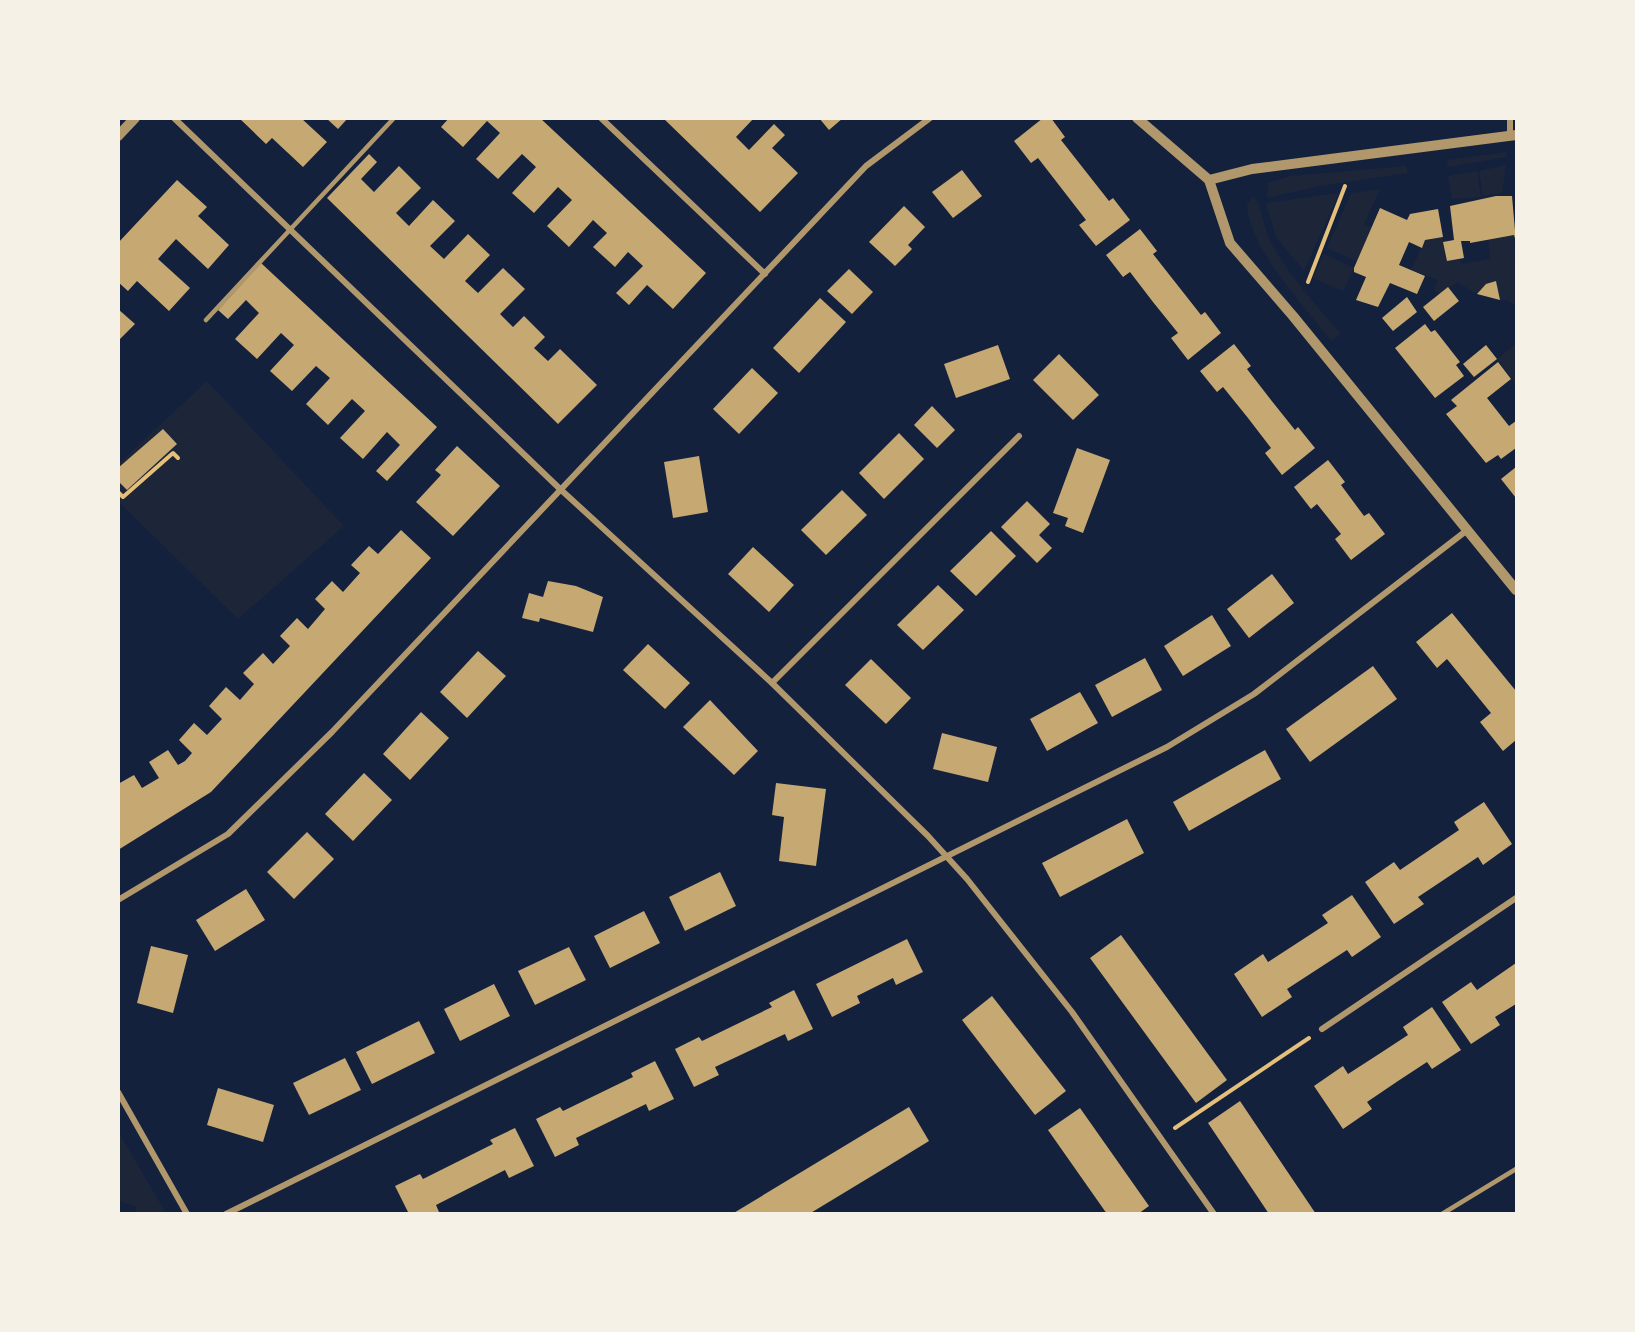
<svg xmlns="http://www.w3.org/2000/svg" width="1635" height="1332" font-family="Arial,sans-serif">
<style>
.green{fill:#1d2539}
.building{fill:#c6a872}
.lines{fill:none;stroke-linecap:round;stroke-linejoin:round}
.path{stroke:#e5c07b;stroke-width:4}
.service{stroke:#b1986c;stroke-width:4.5}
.minor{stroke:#b1986c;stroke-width:6}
.tertiary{stroke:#b1986c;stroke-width:10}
</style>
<rect width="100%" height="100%" fill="#14213d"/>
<g class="green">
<path d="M1506,152V157L1448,167L1447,160Z"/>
<path d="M1506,165L1502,193L1483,196L1479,171Z"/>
<path d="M1406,166L1408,173L1320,186L1267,198L1268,183L1290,176Z"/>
<path d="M1477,171L1481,197L1452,199L1448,176Z"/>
<path d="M1380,189L1364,224L1372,228L1358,262L1327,248L1351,193Z"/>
<path d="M1339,193L1304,271L1276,237L1266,203Z"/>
<path d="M1253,197C1263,205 1263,229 1270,240C1288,275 1316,305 1341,334L1331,341C1305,306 1248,248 1247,204Z"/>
<path d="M1514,235L1516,307L1507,300H1500L1496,281L1486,284L1477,294L1457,282L1441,294L1434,290L1438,280L1411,270L1425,240L1443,237L1447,261L1460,258L1461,264L1491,259L1488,240Z"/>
<path d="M1324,254L1354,268L1343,291L1313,278Z"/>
<path d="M1516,344V384L1497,359Z"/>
<path d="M207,381L344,526L238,619L119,502V463Z"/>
<path d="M119,1133L166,1213H135L137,1207L119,1201Z"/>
</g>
<g class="building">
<path d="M239,118H301L327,142L303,167L272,138L266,144Z"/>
<path d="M326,118H348L338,129Z"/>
<path d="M449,118H540L706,273L673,309L647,285L629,305L616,293L643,266L628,252L615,267L593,247L607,233L593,220L569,247L547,226L572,200L558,187L534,213L512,193L536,167L522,154L498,179L476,159L500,133L487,121L463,147L441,127Z"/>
<path d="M663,118H754L736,137L749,150L774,124L785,135L772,148L798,173L760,212Z"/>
<path d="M819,118H843L829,130Z"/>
<path d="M1043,118H1051L1065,137L1061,140L1109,201L1113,198L1130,220L1096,246L1079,225L1086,220L1038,158L1031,163L1014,141Z"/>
<path d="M369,154L377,162L361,179L374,192L399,166L421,188L396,213L409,226L433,200L455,221L430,246L444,259L468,234L490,255L465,281L478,293L503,268L525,289L500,314L513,327L524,316L545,337L534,348L548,361L560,349L597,385L558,424L327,198Z"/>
<path d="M962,170L982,196L953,218L932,192Z"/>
<path d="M177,180L207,207L198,216L229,245L208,269L176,239L158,259L190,288L169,311L137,281L128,291L118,282V243Z"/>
<path d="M1496,196H1512L1516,242L1514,235L1470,243V241H1461L1464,258L1447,261L1443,242L1454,240L1450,206Z"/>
<path d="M904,206L925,227L908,245L912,249L895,266L869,242Z"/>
<path d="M1380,208L1407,220L1410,214L1438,209L1443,237L1425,240L1422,248L1409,242L1399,265L1425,276L1417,294L1390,283L1378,307L1356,300L1366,277L1354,272V268Z"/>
<path d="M1140,229L1157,251L1153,254L1201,315L1205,312L1221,333L1188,360L1171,338L1178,333L1153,302L1130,272L1123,277L1106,255Z"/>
<path d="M261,263L437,427L387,481L376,471L400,445L387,432L363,459L340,438L365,411L352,399L328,425L306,404L330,378L316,366L292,391L270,371L294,345L281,333L257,359L235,339L259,313L246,300L228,319L218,310Z"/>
<path d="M849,269L873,292L852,314L827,291Z"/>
<path d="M1496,281L1500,300L1477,294L1486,284Z"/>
<path d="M1448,287L1459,301L1434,321L1423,307Z"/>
<path d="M1407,297L1417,312L1393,331L1382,318Z"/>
<path d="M820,298L846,322L799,373L773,348Z"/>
<path d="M118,309L135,324L118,341Z"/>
<path d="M1425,324L1431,332L1435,330L1460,362L1456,365L1464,376L1435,398L1395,348Z"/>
<path d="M1234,344L1251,366L1247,369L1271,400L1295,430L1298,427L1315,448L1282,475L1265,453L1271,448L1248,418L1223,387L1217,392L1200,371Z"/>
<path d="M998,345L1010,379L956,398L944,364Z"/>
<path d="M1486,345L1497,359L1474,377L1463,364Z"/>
<path d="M1059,354L1099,395L1073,420L1033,380Z"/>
<path d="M1498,362L1511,379L1487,398L1509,426L1516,421V448L1501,459L1498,455L1486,463L1446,414L1457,406L1451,400Z"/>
<path d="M752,368L778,393L739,434L713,409Z"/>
<path d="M932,406L955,430L937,448L914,425Z"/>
<path d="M163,429L177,444L127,490L118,481V468Z"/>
<path d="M899,433L924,459L884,499L859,473Z"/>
<path d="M457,446L500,486L453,536L416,502L441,475L435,470Z"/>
<path d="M1077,448L1110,460L1083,533L1065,526L1068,518L1053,513Z"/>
<path d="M699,456L708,512L673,518L664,462Z"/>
<path d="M1328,460L1345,482L1341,485L1364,516L1369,513L1385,534L1351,560L1335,539L1341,534L1317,504L1311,509L1294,487Z"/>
<path d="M1516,467V498L1501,479Z"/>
<path d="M842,490L867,515L826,555L801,530Z"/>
<path d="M1027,501L1050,524L1039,535L1052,548L1037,563L1001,527Z"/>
<path d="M401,530L431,558L211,792L118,850V784L134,775L142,788L159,778L149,762L168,750L178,765L185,761L192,753L179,740L194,723L207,735L222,719L209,706L226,687L240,700L254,684L243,673L263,653L273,664L290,646L280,636L297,618L308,629L325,609L315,599L332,581L343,592L360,573L351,565L369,546L378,554Z"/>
<path d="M991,531L1016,556L976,596L950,571Z"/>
<path d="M753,547L794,585L769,612L728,574Z"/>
<path d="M1272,574L1294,603L1249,638L1227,609Z"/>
<path d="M548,581L576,586L603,597L593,632L540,618L539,622L522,618L529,593L543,597Z"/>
<path d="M938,585L964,610L923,650L897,625Z"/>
<path d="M1452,613L1516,691V740L1503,751L1480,722L1491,713L1447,659L1437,668L1416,642Z"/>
<path d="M1212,615L1231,646L1183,676L1164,646Z"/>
<path d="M648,644L690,683L665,709L623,670Z"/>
<path d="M478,651L506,676L467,718L440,692Z"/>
<path d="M1145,658L1162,690L1112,717L1095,685Z"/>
<path d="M871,659L911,698L886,724L845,685Z"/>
<path d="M1373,666L1397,699L1310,762L1286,729Z"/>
<path d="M1080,692L1098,723L1047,751L1030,719Z"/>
<path d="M710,700L758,751L734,775L683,727Z"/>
<path d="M421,712L449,738L410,780L383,754Z"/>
<path d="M942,733L997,747L988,782L933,769Z"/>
<path d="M1265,750L1281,779L1189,831L1173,802Z"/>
<path d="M364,773L392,800L353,841L325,814Z"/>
<path d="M776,783L826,789L816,866L779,861L784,817L772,815Z"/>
<path d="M1484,802L1512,844L1483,865L1478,857L1418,897L1424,904L1394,924L1365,882L1394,862L1400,870L1459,830L1454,822Z"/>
<path d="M1127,819L1144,853L1060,897L1042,863Z"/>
<path d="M307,832L334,859L294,899L267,872Z"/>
<path d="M720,872L736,906L685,931L669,897Z"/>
<path d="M246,889L265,920L215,951L196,920Z"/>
<path d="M1352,895L1381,937L1352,957L1347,950L1287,989L1292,997L1262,1017L1234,974L1263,954L1268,962L1328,923L1322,915Z"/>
<path d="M644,911L660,943L610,968L594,936Z"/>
<path d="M1121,935L1227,1080L1196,1103L1090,958Z"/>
<path d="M907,939L923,972L896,985L893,978L857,996L860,1003L832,1017L816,984Z"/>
<path d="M151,946L188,955L173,1013L137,1003Z"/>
<path d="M569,947L586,980L535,1005L518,971Z"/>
<path d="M1516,963V1004L1495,1017L1500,1025L1471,1044L1442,1002L1471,982L1477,990Z"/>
<path d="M494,984L510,1016L460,1041L444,1009Z"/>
<path d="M794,990L813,1029L788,1041L785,1034L715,1067L719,1075L694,1087L675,1049L699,1037L702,1041L772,1007L769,1003Z"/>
<path d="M992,996L1066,1091L1035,1115L962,1020Z"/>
<path d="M1432,1007L1461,1050L1432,1069L1427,1062L1398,1081L1367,1102L1372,1109L1343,1129L1314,1086L1343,1066L1348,1074L1379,1054L1408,1035L1403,1027Z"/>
<path d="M419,1021L435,1053L372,1084L356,1052Z"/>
<path d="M345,1058L361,1090L309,1115L293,1083Z"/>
<path d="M655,1061L674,1099L649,1111L646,1104L576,1138L579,1145L555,1157L536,1119L560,1107L563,1111L633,1077L631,1073Z"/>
<path d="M218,1088L274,1105L263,1142L207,1125Z"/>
<path d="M1240,1101L1291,1177L1316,1214H1269L1259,1199L1208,1123Z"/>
<path d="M909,1107L929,1141L885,1168L809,1214H732Z"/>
<path d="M1080,1108L1149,1206L1138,1214H1107L1048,1130Z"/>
<path d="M515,1128L534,1166L509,1178L505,1170L436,1205L439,1212L437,1214H409L395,1186L420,1174L423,1179L493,1144L490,1140Z"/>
</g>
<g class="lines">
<g class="path">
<path d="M1308,282L1345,186"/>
<path d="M118,492L123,497L173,453L178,458"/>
<path d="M1175,1128L1309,1038"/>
</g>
<g class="service">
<path d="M206,320L394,118"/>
<path d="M1442,1214L1516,1169"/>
</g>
<g class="minor">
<path d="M174,118L559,488L772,683L928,836L967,879L1072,1012L1214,1214"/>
<path d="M601,118L765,274"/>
<path d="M1510,118V136"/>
<path d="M772,683L1019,436"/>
<path d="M118,900L228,834L332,732L866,166L930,118"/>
<path d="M1322,1029L1516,898"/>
<path d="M118,1092L187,1214"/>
<path d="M226,1214L1167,747L1254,694L1466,531"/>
</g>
<g class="tertiary">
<path d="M1137,118L1209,180L1230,243L1293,316L1516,590"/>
<path d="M118,136L135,118"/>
<path d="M1209,180L1252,169L1516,135"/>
</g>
</g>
<rect width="1635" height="1332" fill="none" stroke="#f6f1e7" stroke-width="240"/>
</svg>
